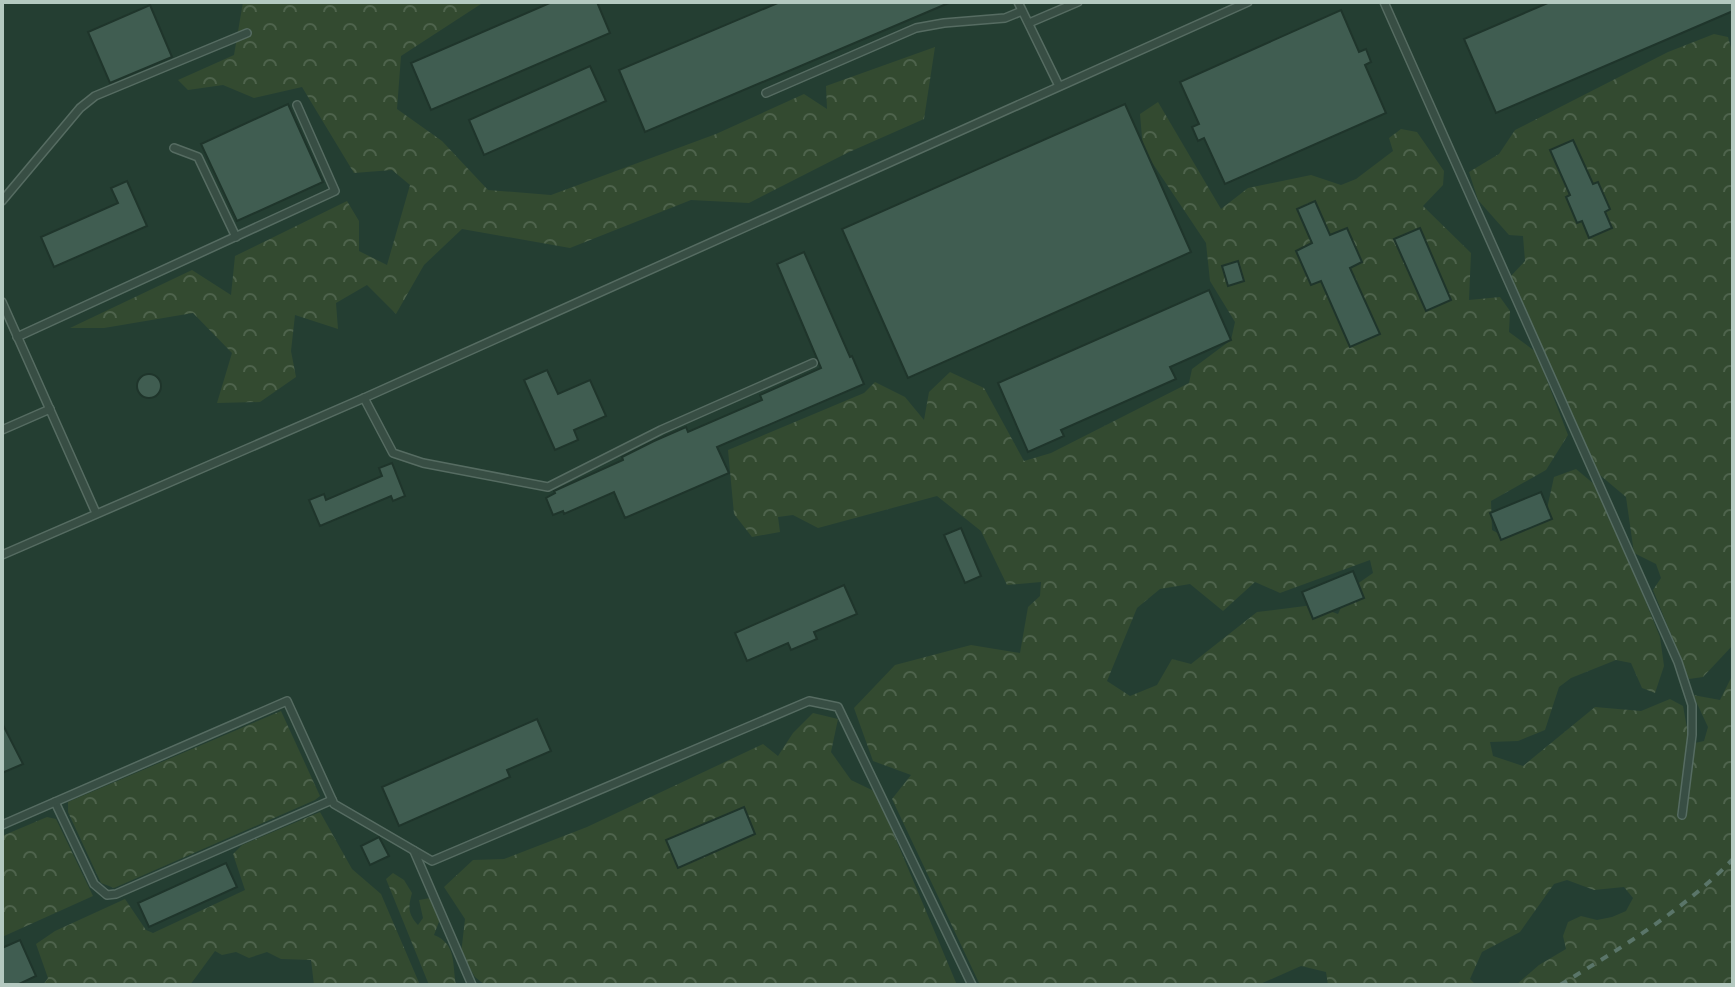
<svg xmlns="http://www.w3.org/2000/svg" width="1735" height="987" font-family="'Exo 2',sans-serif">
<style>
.forest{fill:url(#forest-crowns);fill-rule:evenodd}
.building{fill:#405d51;stroke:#1f352b;stroke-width:2}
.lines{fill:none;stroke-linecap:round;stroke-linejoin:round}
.lane-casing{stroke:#566c62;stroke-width:10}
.lane{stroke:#384e44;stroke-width:7}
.rail{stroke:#5a7569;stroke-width:4;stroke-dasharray:8 8;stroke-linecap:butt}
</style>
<defs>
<pattern id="forest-crowns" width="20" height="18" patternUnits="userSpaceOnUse" patternTransform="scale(2)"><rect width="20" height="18" fill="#334a30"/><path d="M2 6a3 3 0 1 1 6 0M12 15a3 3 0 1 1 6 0" fill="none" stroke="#4e634c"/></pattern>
</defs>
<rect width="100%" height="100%" fill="#243e32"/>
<g class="forest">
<path d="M243,2H484L401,56L397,109L442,141L488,190L551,195L716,134L804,94L827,109L826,86L935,47L924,119L847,153L749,203L691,200L570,248L462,229L424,265L396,314L367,285L336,303L338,329L295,315L291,351L296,377L260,402L217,403L232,353L193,313L104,328H70L192,270L231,295L235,256L347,201L359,221V251L387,265L410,185L392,170L354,173L302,87L254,98L223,85L188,90L178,80L234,55Z"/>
<path d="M1714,34L1728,37L1733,55V645L1703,677L1689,679L1653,590L1661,578L1656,564L1634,553L1626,497L1588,465L1510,277L1525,261L1523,236L1509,235L1478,200L1469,172L1499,154L1515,130L1668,52Z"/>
<path d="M1158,102L1221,209L1248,188L1311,175L1341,185L1356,179L1393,151L1389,138L1401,129L1417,132L1444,171L1443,185L1423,206L1471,253L1469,300L1500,297L1510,311L1509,332L1536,352L1568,435L1546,470L1491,501L1492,530L1505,537L1545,518L1554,477L1576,469L1600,489L1660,637L1664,666L1655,693L1642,688L1631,663L1616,660L1571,678L1559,687L1545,730L1518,741L1490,742L1493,756L1523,766L1595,707L1641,711L1670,699L1683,706L1690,744L1704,741L1708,727L1693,695L1720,700L1733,674V985H1516L1539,965L1566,949L1563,936L1568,922L1581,916L1597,920L1612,917L1626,911L1633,898L1624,887L1594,890L1567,880L1554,884L1520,932L1482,952L1470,979L1476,985H1328L1326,972L1301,966L1258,985H980L892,799L911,775L873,761L854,708L895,665L971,645L1020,653L1028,607L1040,596L1041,582L1007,585L981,531L937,496L818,528L793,515L778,517L780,532L752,537L734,514L728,450L864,393L875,382L905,397L924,420L929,392L950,372L984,388L1024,461L1051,453L1189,383L1192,369L1231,340L1235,322L1210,281L1206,243L1143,149L1140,114ZM1370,560L1373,573L1350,589L1338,614L1313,605L1257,612L1191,664L1172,659L1157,685L1130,696L1107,681L1137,608L1160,589L1190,584L1223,611L1255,582L1280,593Z"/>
<path d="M281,711L320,796L315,800L114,888L101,883L68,812V802Z"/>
<path d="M813,713L838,719L831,752L851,780L876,792L957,985H485L475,977L461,954L465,919L444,887L473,860L504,859L587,827L763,744L778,756L793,733Z"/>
<path d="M320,812L352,869L381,894L420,985H314L311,960L281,959L267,952L249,958L236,952L222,955L215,951L190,985H43L48,978L36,944L55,931L125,899L146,930L153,933L245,890L233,854L242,845Z"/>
<path d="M47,817L56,819L93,896L2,937V836Z"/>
<path d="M393,873L404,880L412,893C408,907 408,914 418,925L423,918L419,900L430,898L440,919L434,935C457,944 452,964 456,985H429L386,879Z"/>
</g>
<g class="building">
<path d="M552,2H597L610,33L431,110L411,63Z"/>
<path d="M780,2H951L645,132L619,70Z"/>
<path d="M1550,2H1733V11L1496,113L1464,39Z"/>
<path d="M150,5L172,57L110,83L88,32Z"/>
<path d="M1341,10L1359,52L1366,49L1371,62L1365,65L1386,113L1225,184L1204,138L1198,141L1192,127L1199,124L1180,82Z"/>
<path d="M590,66L606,101L484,155L469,120Z"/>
<path d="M288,104L323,182L237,221L201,144Z"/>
<path d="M1125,104L1191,252L908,378L842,229Z"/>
<path d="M1573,140L1593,184L1598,182L1610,209L1605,212L1612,228L1589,238L1582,221L1577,223L1566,197L1570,195L1550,150Z"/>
<path d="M127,181L147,226L54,267L41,237L118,203L111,188Z"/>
<path d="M1315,201L1330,235L1347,228L1362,262L1350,268L1380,334L1350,347L1321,281L1311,285L1296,251L1312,243L1297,209Z"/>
<path d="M1420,228L1451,300L1426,311L1394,239Z"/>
<path d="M804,252L850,357L852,356L864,384L717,447L729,473L625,518L614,492L564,514L563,511L553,515L546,498L555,493L554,491L623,460L622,457L654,441L686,427L688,432L762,400L760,395L821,368L777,264Z"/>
<path d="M1238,261L1244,281L1228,286L1222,266Z"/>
<path d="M1209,290L1231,340L1170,367L1176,379L1061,430L1064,436L1028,452L998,383Z"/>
<path d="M547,370L558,394L590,380L606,416L574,430L578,440L555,450L524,380Z"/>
<circle cx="149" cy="386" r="12"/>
<path d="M392,463L405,496L393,501L391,496L320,526L309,500L324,494L326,500L382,476L379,468Z"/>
<path d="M1541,492L1552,519L1501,540L1490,513Z"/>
<path d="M961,528L981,576L965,583L944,535Z"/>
<path d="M1353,571L1364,598L1313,619L1302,592Z"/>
<path d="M844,585L857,614L814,632L817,639L791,650L788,643L747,661L735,633Z"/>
<path d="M537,719L551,751L507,770L510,777L399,826L382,787Z"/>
<path d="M2,723L23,764L2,773Z"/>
<path d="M744,807L755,834L678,868L666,840Z"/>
<path d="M379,837L389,856L370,865L361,846Z"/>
<path d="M226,863L237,887L149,927L138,903Z"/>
<path d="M20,940L36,976L17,985H2V948Z"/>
</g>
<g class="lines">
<g class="lane-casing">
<g id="lane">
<path d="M1018,2L1059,86"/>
<path d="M1384,2L1678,662L1692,705V735L1682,815"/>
<path d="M1029,23L1078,2"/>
<path d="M766,93L916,28L944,23L1005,18L1022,11"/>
<path d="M174,148L198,157L236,237"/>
<path d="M2,201L80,108L95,96L247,33"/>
<path d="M2,302L96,513"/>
<path d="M17,337L335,191L297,105"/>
<path d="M364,398L393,453L423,463L548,487L661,430L813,363"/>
<path d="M2,430L50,409"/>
<path d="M2,555L364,398L1248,2"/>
<path d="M55,802L94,884L107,895L116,894L332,800"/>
<path d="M2,825L287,701L334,804L432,861L809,701L838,707L972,985"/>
<path d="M414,851L472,985"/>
</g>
</g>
<use href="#lane" class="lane"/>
<path class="rail" d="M1560,985C1621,948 1684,910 1733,859"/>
</g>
<rect width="1735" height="987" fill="none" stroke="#b4c9c0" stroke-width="8"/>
</svg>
